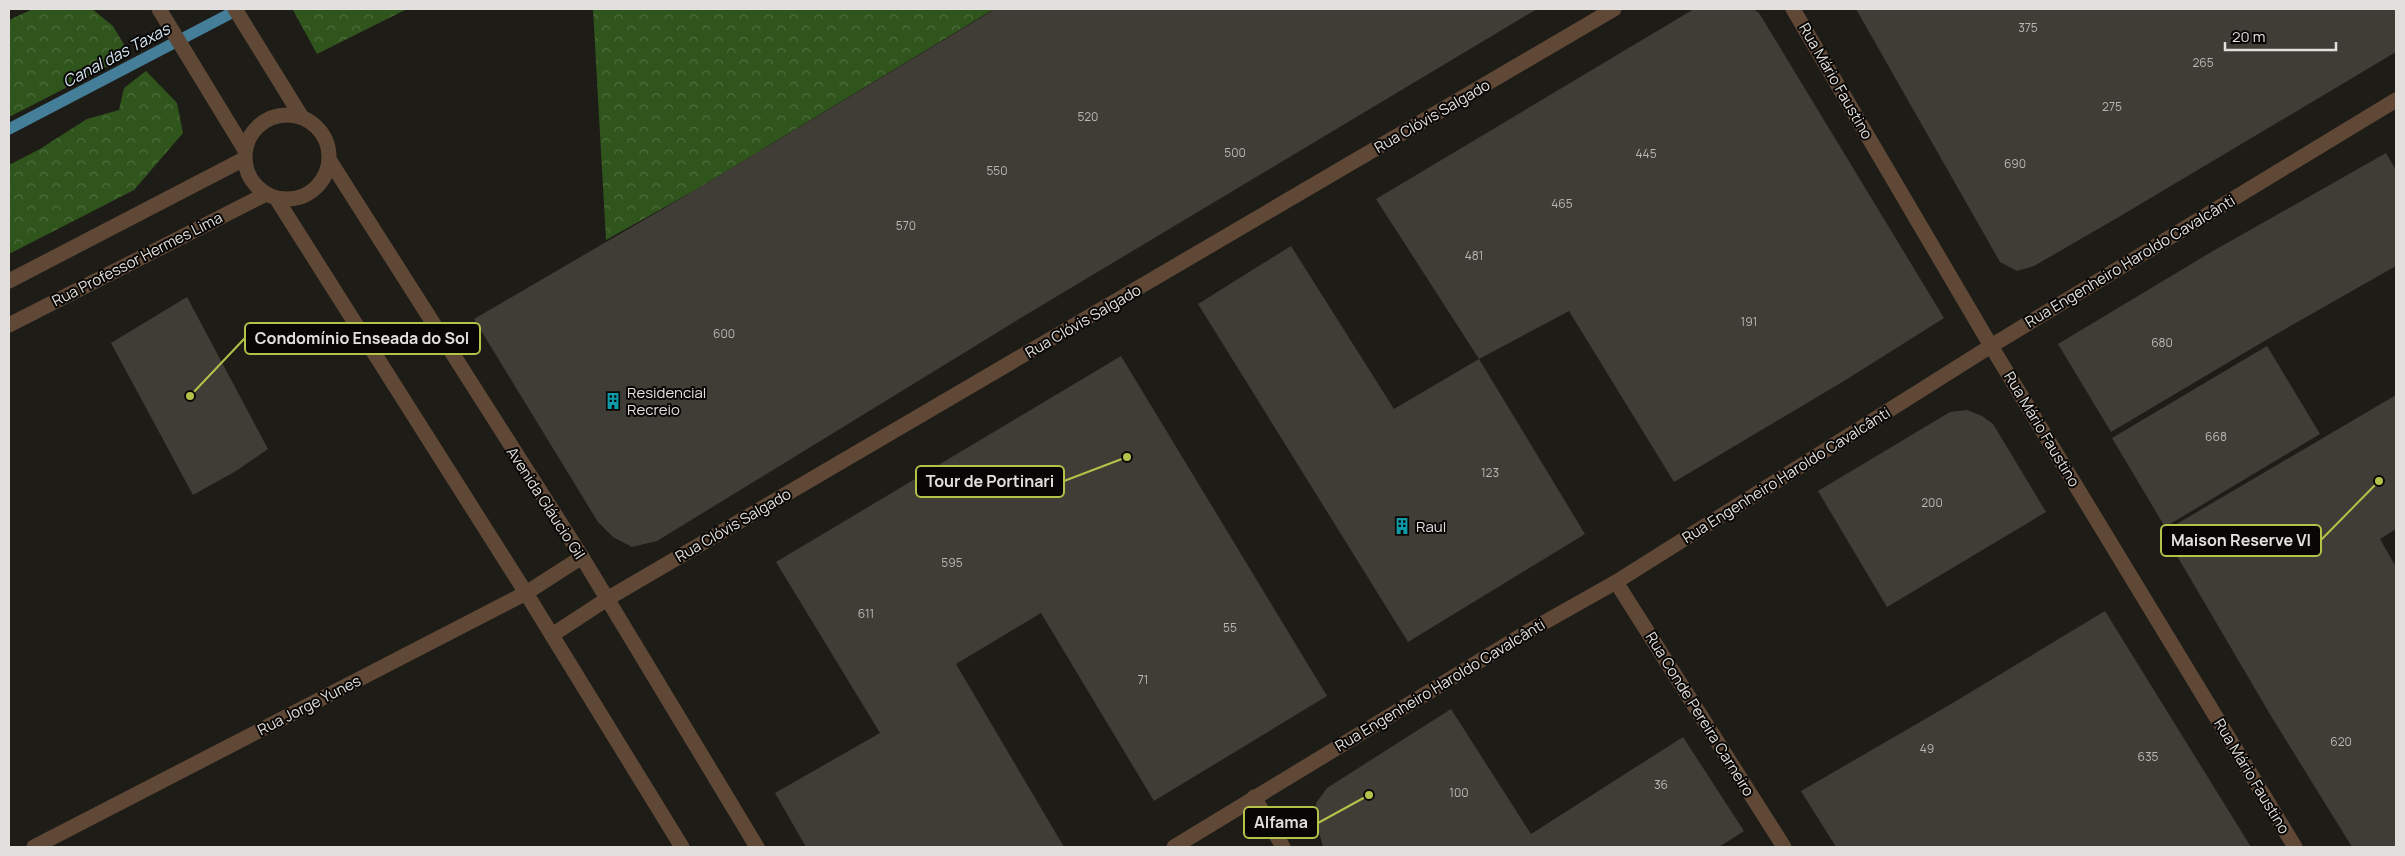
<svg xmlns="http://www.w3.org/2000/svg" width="2405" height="856" font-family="Manrope,sans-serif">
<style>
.forest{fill:url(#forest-crowns)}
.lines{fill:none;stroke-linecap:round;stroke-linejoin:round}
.stream{stroke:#447e99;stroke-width:11}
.building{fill:#403d37}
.minor{stroke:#604837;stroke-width:15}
.tertiary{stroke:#604837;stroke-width:15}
.labels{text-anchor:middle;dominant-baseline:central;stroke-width:4;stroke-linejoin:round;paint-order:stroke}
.number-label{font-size:12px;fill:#bab7b4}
.street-label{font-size:15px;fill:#e2e0dd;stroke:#080705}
.poi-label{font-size:15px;fill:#e2e0dd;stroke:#080705;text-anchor:start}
.water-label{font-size:16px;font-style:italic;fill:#d5e7f3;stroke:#080705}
.leader{fill:none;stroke:#b4c24a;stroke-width:2}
.callout-dot{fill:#b4c24a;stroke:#080705;stroke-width:2}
.callout{fill:#080705;stroke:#b4c24a;stroke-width:2}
.callout-label{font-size:16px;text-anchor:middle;font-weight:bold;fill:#e2e0dd}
</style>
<defs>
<pattern id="forest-crowns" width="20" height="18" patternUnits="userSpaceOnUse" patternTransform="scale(1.25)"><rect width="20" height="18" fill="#30551c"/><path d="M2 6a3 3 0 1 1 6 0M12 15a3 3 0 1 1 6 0" fill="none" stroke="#4e6d3d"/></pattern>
</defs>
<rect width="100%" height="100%" fill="#1e1c17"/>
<g class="forest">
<path d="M33,9H92L113,26L130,55L9,117V20Z"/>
<path d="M297,9H407L317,54L293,10Z"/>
<path d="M593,9H994L697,189L606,240Z"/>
<path d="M146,71L177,103L183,133L134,190L9,254V165L40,149L87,119L119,110L124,88Z"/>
</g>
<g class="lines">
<path class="stream" d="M9,129L239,9"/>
</g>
<g class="building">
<path d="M995,9H1537L1024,316L657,541L632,547L613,537L598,522L474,319L697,189Z"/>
<path d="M1694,9H1753L1759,13L1944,318L1844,381L1674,482L1569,311L1479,359L1376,199Z"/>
<path d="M1856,9H2396V52L2117,218L2034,266L2017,271L2000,262Z"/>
<path d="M2386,153L2396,170V266L2266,340L2111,432L2058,344L2213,251Z"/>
<path d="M1291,246L1394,409L1479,359L1585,534L1408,642L1198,304Z"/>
<path d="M187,297L268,449L236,471L193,495L111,343Z"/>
<path d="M2267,346L2320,434L2165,527L2112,438Z"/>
<path d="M1121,356L1327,696L1154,801L1041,613L956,664L1064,847H806L775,793L880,733L776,562Z"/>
<path d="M2396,395V529L2380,539L2396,567V847H2352L2271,716L2163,532Z"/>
<path d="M1967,410L1982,416L1993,424L2046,512L1887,607L1818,491L1950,412Z"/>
<path d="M2105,611L2251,847H1836L1801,791L1951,704Z"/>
<path d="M1451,709L1531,834L1683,737L1744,831L1719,847H1323L1316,821V803L1327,788Z"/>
</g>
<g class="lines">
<g class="minor">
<path d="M1793,9L1991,346L2295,847"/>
<path d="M1616,582L1784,847"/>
<path d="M552,635L607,599L1614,9"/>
<path d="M1254,797L1283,847"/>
<path d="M34,847L526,593L582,557"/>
<path d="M1174,847L1529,631L1616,582L1991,346L2396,100"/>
</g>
<g class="tertiary">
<path d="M159,9L245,150"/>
<path d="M235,9L301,116"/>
<circle cx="287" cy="157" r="42"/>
<path d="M330,161L582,557L757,847"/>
<path d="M276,198L526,593L682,847"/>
<path d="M9,281L244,159"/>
<path d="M9,325L266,194"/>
</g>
</g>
<defs>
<g id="building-bare" transform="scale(1.35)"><path d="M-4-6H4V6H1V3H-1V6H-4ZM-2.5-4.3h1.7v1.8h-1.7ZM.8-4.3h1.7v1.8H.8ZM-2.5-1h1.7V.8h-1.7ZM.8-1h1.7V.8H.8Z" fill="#0f9aa8" stroke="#080705" stroke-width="2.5" paint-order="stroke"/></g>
</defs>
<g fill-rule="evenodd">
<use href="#building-bare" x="613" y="401"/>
<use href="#building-bare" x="1402" y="526"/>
</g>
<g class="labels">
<g class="number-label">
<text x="2028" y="27">375</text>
<text x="2203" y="62">265</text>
<text x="2112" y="106">275</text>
<text x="1088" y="116">520</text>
<text x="1235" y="152">500</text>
<text x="1646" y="153">445</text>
<text x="2015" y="163">690</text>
<text x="997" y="170">550</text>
<text x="1562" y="203">465</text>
<text x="906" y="225">570</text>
<text x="1474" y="255">481</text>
<text x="1749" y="321">191</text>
<text x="724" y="333">600</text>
<text x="2162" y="342">680</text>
<text x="2216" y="436">668</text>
<text x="1490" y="472">123</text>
<text x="1932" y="502">200</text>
<text x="952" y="562">595</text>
<text x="866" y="613">611</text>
<text x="1230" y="627">55</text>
<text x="1143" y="679">71</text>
<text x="2341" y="741">620</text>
<text x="1927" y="748">49</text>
<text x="2148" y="756">635</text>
<text x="1661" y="784">36</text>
<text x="1459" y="792">100</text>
</g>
<g class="street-label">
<text transform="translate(1836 81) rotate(60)">Rua Mário Faustino</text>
<text transform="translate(1432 116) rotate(-30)">Rua Clóvis Salgado</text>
<text transform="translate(137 259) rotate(-27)">Rua Professor Hermes Lima</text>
<text transform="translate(2130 261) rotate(-31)">Rua Engenheiro Haroldo Cavalcânti</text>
<text transform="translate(1083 321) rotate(-30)">Rua Clóvis Salgado</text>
<text transform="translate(2042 429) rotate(59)">Rua Mário Faustino</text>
<text transform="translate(1786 475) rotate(-32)">Rua Engenheiro Haroldo Cavalcânti</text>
<text transform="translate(546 503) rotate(57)">Avenida Gláucio Gil</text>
<text transform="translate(733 525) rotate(-30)">Rua Clóvis Salgado</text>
<text transform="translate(1440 685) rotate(-31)">Rua Engenheiro Haroldo Cavalcânti</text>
<text transform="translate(309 705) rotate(-27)">Rua Jorge Yunes</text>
<text transform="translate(1700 714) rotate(58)">Rua Conde Pereira Carneiro</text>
<text transform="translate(2252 776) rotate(59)">Rua Mário Faustino</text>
</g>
<g class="poi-label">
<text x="627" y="392">Residencial<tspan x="627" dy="17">Recreio</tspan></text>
<text x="1416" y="526">Raul</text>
</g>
<g class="water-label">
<text transform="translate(116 55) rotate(-28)">Canal das Taxas</text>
</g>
</g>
<path class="leader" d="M190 396L245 338M1127 457L1064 481M2379 481L2321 540M1369 795L1318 823"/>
<g class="callout-dot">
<circle cx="190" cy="396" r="5"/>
<circle cx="1127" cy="457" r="5"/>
<circle cx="2379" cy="481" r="5"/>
<circle cx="1369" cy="795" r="5"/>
</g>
<g class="callout">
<rect x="245" y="323" width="235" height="31" rx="5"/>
<rect x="916" y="466" width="148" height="31" rx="5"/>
<rect x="2161" y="525" width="160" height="31" rx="5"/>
<rect x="1244" y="807" width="74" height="31" rx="5"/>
</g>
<g class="callout-label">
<text x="362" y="344">Condomínio Enseada do Sol</text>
<text x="990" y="487">Tour de Portinari</text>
<text x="2241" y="546">Maison Reserve VI</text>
<text x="1281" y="828">Alfama</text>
</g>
<rect width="2405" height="856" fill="none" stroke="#e2e0dd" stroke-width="20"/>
<path d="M2225 42v8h111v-8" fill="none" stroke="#e2e0dd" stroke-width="2.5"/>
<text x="2232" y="42" font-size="15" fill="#e2e0dd" stroke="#080705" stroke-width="4" paint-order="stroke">20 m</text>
</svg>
